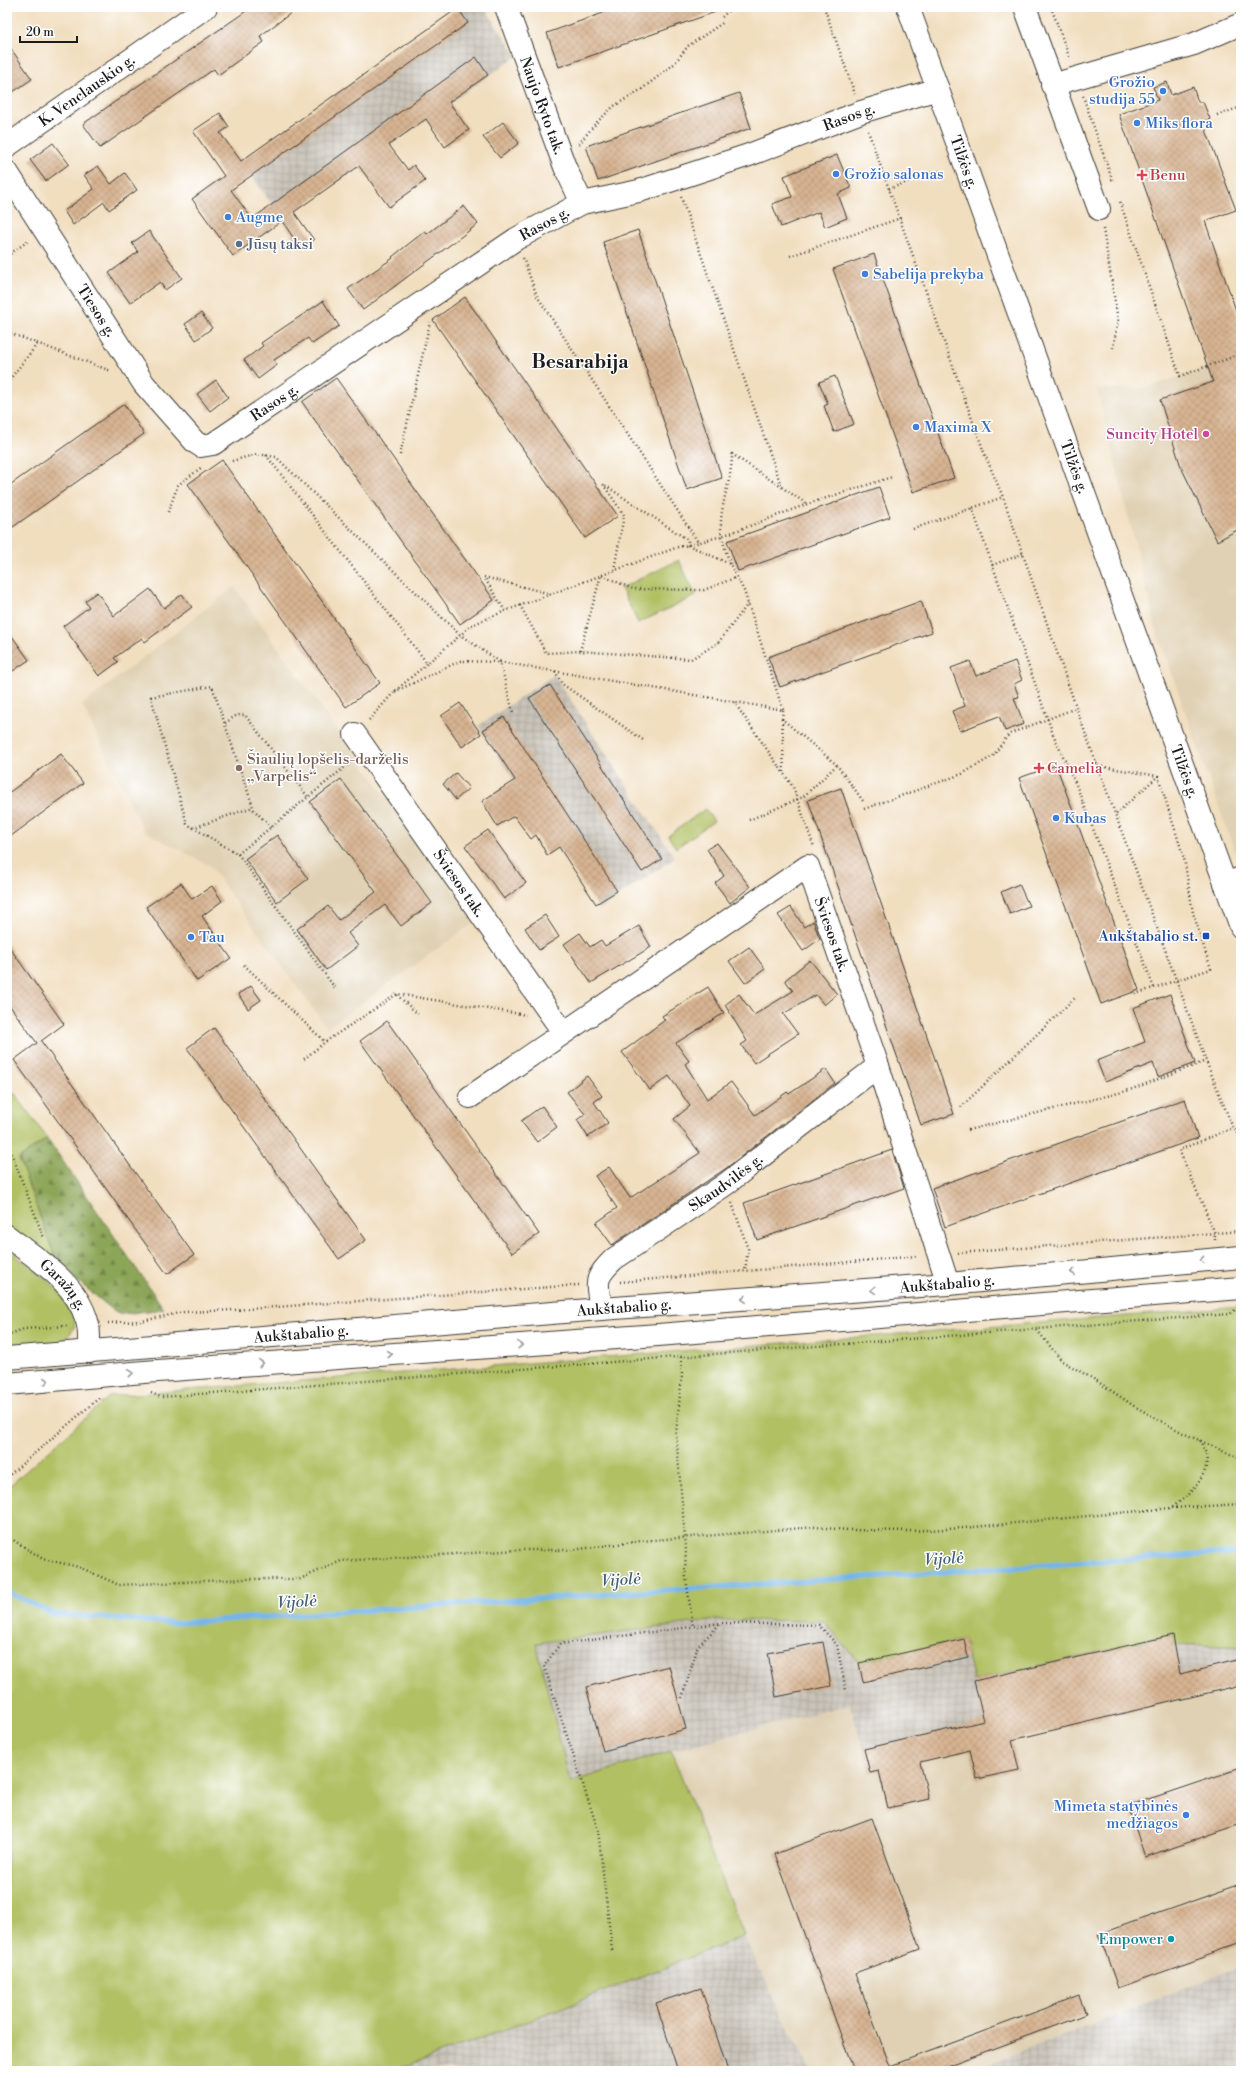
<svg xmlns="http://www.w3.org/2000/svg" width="1248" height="2078" font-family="'Libre Bodoni',serif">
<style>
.built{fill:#e0d1b4}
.industrial{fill:url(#industrial-grid)}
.green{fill:#b0c062;stroke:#666e3f}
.forest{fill:url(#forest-firs);stroke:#54613a}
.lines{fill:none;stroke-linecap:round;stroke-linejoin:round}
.stream{stroke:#74b5e9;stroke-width:5.5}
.building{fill:url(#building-cross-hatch)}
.street-casing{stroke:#3c3934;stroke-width:24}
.secondary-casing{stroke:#3c3934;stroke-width:24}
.highway-casing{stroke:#3c3934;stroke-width:24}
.path{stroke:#3c3934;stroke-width:2.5;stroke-dasharray:1 3;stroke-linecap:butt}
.street{stroke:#fff;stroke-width:22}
.secondary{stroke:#fff;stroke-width:22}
.highway{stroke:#fff;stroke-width:22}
.oneway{stroke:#999}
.shop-dot{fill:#3f7fe0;stroke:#fff;stroke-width:1.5}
.health-dot{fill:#e0444e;stroke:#fff;stroke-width:1.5}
.service-dot{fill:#5c6f8a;stroke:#fff;stroke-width:1.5}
.hotel-dot{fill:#d1479c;stroke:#fff;stroke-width:1.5}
.education-dot{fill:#8d6e63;stroke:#fff;stroke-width:1.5}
.transit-dot{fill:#1a4fb4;stroke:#fff;stroke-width:1.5}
.culture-dot{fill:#0f9aa8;stroke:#fff;stroke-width:1.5}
.labels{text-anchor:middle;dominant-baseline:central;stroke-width:3;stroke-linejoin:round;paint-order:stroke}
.shop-label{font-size:15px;fill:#366cbe;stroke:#fff;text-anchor:start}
.street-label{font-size:15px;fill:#1c1c1c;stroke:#fff}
.health-label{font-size:15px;fill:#be3a42;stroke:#fff;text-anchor:start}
.service-label{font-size:15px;fill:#4e5e75;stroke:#fff;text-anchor:start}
.hotel-label{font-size:15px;fill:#b23c85;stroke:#fff;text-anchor:end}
.education-label{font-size:15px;fill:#785e54;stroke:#fff;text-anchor:start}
.transit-label{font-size:15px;fill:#164399;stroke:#fff;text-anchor:end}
.culture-label{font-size:15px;fill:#0d838f;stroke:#fff;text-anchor:end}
.water-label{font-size:16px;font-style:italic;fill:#446178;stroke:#fff}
.district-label{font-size:19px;font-weight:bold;fill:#1c1c1c;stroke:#fff}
</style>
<defs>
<pattern id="industrial-grid" width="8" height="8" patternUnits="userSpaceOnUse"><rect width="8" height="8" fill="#c9c3b8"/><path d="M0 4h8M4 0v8" fill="none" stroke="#aca79e"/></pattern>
<pattern id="forest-firs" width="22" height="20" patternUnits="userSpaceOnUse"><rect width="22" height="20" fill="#8ca658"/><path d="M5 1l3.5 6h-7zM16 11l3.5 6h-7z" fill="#728648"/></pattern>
<pattern id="building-cross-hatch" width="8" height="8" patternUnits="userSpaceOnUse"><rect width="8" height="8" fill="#d7b492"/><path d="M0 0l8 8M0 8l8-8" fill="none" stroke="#b89a7d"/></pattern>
</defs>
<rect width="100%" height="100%" fill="#fff"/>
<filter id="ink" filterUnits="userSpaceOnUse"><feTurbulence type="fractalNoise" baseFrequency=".025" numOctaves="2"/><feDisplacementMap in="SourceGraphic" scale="8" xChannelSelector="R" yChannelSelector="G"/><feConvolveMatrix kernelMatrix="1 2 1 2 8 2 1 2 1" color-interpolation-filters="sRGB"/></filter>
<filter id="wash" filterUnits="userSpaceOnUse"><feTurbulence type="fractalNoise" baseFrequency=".012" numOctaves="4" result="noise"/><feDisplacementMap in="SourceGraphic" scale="16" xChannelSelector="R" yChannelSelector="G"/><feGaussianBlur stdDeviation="0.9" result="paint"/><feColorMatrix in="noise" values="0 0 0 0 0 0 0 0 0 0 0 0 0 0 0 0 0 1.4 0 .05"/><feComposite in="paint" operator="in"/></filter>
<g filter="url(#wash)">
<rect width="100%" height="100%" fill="#f1debf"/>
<g class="built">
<path d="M1241,356V855H1236L1157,632L1097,389L1146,388Z"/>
<path d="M234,587L476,921L327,1028L210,866L144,831L82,705Z"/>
<path d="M1241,1685V1966L971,2071H810L744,1936L671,1751L850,1704L870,1773Z"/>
</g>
<g class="industrial">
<path d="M460,7H484L517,56L283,220L241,161Z"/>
<path d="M554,675L675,858L599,909L478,726Z"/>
<path d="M717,1620L824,1621L860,1663L964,1639L975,1681L1173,1635L1175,1644L1241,1647V1685L870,1773L850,1704L671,1751L570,1782L536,1643Z"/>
<path d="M744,1936L810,2071H394L564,2007Z"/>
<path d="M1241,1966V2071H971Z"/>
</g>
<g class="green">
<path d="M679,560L696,596L638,623L621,588Z"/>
<path d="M705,809L714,821L676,848L668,836Z"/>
<path d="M7,1083L47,1138L19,1159L58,1265L7,1227Z"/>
<path d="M7,1249C25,1263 89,1305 72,1331C68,1337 63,1343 56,1345C41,1349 22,1347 7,1349Z"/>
<path d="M1241,1307V1647L1175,1644L1172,1635L974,1681L964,1639L859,1663L824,1621L717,1620L536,1643L570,1782L671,1751L744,1936L564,2007L394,2071H7V1488L110,1396Z"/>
</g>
<path class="forest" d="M47,1138L164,1309L122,1314L113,1310L58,1265L19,1159Z"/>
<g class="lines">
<path class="stream" d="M7,1592L53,1614L175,1623L1241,1552"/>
</g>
<g id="blocks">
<g class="building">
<path d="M252,7H299L260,36L264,42L218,75L214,69L100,148L83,124Z"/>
<path d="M620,7H724V9L559,67L547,33Z"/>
<path d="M458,8L468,23L231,190L252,219L476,57L488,75L449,102L469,130L445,147L426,119L389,145L408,170L414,165L425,181L389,207L359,166L294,212L314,240L301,249L282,221L233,256L192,199L224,176L193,131L220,113L229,127L220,133L241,161Z"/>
<path d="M7,43L32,79L7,96Z"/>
<path d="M1167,82L1171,95L1193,87L1198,102H1203L1210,119L1203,122L1236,210L1205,221L1241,325V528L1217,541L1181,467L1160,400L1213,382L1119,114L1158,100L1153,87Z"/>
<path d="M739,93L751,128L598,181L586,146Z"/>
<path d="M503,122L519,143L500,158L483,137Z"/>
<path d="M53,143L69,164L46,181L30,160Z"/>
<path d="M837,155L851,188L838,194L847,218L825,227L819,212L781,227L772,204L792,197L784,176Z"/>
<path d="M98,166L111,184L125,173L137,190L109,210L104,202L73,225L64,211L94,189L84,175Z"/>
<path d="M464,206L478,224L363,310L348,289L393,258L392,257L425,231L427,234Z"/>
<path d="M638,230L722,478L687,490L603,242Z"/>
<path d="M149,231L182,278L165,290L160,282L130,303L109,273L138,252L132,243Z"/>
<path d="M874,254L954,478L913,492L833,269Z"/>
<path d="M465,297L618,516L585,538L433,320Z"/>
<path d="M323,301L339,326L312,344L308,338L274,360L277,365L258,379L244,360L263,346L261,343L274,334Z"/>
<path d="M201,313L212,328L196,340L185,324Z"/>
<path d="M835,376L854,424L834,432L824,406L828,404L819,382Z"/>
<path d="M336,378L494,600L460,624L302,402Z"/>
<path d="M216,380L228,397L210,411L197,394Z"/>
<path d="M124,404L144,434L13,527L7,519V487Z"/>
<path d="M222,460L380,683L346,707L188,484Z"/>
<path d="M879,487L890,517L738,571L727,541Z"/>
<path d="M150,589L164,608L182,594L192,607L145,642L142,638L114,658L118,662L99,676L63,626L89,607L85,601L97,592L114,616Z"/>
<path d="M921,601L932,632L780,687L768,657Z"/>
<path d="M7,629L29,660L7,675Z"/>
<path d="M970,661L976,676L1015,661L1022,680L1014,684L1019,697L1014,698L1024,724L1005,731L999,716L960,731L952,711L965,706L951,668Z"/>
<path d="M550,685L662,859L642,872L529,698Z"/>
<path d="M460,703L481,734L462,747L441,716Z"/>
<path d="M504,717L617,891L596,904L559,847L547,855L536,835L531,839L514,816L497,826L482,801L515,780L483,730Z"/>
<path d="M61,754L83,783L7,839V794Z"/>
<path d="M1056,765L1139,990L1101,1004L1019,778Z"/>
<path d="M456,773L469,788L456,800L443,784Z"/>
<path d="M341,779L432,903L401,926L385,905L348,933L358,946L326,970L297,929L328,906L339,920L376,892L310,802Z"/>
<path d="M841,788L954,1114L921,1125L808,800Z"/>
<path d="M488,830L526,883L504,899L465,846Z"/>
<path d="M277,835L308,879L277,902L245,859Z"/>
<path d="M717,843L750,887L730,903L715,883L724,876L707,849Z"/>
<path d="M181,883L192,899L212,886L222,901L202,916L231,958L197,981L146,907Z"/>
<path d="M1019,884L1029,906L1010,914L1001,892Z"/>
<path d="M791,907L804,927L813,921L820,939L803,951L778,915Z"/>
<path d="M545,915L559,937L539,950L525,928Z"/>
<path d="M639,926L651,947L591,983L564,944L580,933L590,947L601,940L605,946Z"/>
<path d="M7,944L64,1024L41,1041L194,1255L167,1274L14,1060L37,1043L7,1002Z"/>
<path d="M749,947L765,969L745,983L729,961Z"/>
<path d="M810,960L837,994L824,1005L816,995L783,1014L798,1034L754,1063L741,1045L747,1041L725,1005L739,994L754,1015L793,991L785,980Z"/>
<path d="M251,986L261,1000L248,1009L238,994Z"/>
<path d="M708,987L724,1013L676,1043L689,1061L685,1064L707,1099L731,1082L755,1115L787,1092L789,1094L826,1069L835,1083L725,1169L612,1245L596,1223L617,1208L595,1176L609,1167L630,1198L700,1153L674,1119L690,1106L669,1076L650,1090L622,1052L665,1020L662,1016Z"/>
<path d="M1170,994L1195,1063L1158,1077L1153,1063L1105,1082L1097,1061L1145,1042L1133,1008Z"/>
<path d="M387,1021L539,1234L512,1253L360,1041Z"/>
<path d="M214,1028L366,1240L339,1259L187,1048Z"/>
<path d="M587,1076L602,1096L594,1102L608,1123L588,1137L577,1120L585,1114L567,1092Z"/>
<path d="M1185,1099L1198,1138L945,1227L932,1188Z"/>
<path d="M542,1106L557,1127L537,1142L521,1121Z"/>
<path d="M892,1150L904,1188L757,1240L744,1203Z"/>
<path d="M1173,1635L1180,1674L1241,1659V1685L1012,1740L1019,1770L977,1779L970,1750L920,1762L929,1799L888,1808L879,1771L870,1773L864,1749L984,1721L974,1681Z"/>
<path d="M964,1639L968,1657L863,1682L859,1663Z"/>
<path d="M823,1642L831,1686L776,1697L768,1653Z"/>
<path d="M669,1666L686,1729L603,1751L586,1687Z"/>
<path d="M1241,1768V1824L1145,1857L1128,1806Z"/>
<path d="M872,1818L920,1949L855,1973L890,2066L1079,1996L1086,2014L933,2071H854L775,1854Z"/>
<path d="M1241,1884V1944L1118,1988L1099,1934Z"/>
<path d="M701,1988L728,2071H678L656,2003Z"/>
</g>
</g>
</g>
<g filter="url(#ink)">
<use href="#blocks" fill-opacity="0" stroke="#3c3934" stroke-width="1"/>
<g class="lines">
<g class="street-casing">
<g id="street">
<path id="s1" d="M506,7L565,167L582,203"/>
<path d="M1025,7L1099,209"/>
<path d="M1052,85L1194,44L1241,24"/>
<path id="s2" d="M7,146L206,7"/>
<path id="s3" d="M7,172L144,384L195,442L201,446L213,444L516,239L582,203L639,191L749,155L861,112L938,89"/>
<path id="s4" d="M355,734L563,1032"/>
<path d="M1225,884L1241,878"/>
<path id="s5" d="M470,1097L808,866L878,1066L948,1284"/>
<path id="s6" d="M7,1236C37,1259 76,1282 87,1321C90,1330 89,1342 89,1352"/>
<path id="s7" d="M601,1309C597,1282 593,1279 614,1259L726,1184L878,1066"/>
</g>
</g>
<g class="secondary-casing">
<g id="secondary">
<path id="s8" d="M7,1358L601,1309L948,1284L1241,1257"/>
<path d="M7,1384L144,1372L658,1335L1241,1288"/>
</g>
</g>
<g class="highway-casing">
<g id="highway">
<path id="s9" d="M908,7L1241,927"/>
</g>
</g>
<g class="path">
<path d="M824,7L855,94"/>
<path d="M1051,7L1070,59"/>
<path d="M722,17L732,7"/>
<path d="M1083,96L1113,182"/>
<path d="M1217,115L1241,107"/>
<path d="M868,131L985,455L1003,497L1082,724L1206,1061L1233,1128L1241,1136"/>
<path d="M579,144L596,123L614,106L642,89L674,64L688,46L724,22"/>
<path d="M1239,162L1241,163"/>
<path d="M889,189L936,171L943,173"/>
<path d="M681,197L782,488"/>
<path d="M1120,202L1180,376L1241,354"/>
<path d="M1103,229L1118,320L1113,348"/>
<path d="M7,256L28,241"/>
<path d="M790,256L901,218"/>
<path d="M523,258L537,296L698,542"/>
<path d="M7,332L111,371"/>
<path d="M7,383L38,343"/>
<path d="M266,455L427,663"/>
<path d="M400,455L430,322"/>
<path d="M232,461L257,454L276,457L459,634L500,662L513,712"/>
<path d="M972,508L1053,734L1077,787L1154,988"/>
<path d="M168,512L178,485L202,467"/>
<path d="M913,529L1003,497"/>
<path d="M730,564C726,551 720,536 721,522C722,499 732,478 732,454L807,504"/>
<path d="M992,565L1023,554"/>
<path d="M614,570L624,515L603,484L688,540V545L730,564L744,591L783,710L500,662L460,661L394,692L472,625L505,611L678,547C723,539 765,519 808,504C835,495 864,486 892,477"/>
<path d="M520,605L546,653L580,651L691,659L718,643L748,604"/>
<path d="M505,611L484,577L551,594"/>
<path d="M580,651L601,575L633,589L704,590L737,577"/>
<path d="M555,671L562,684L643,740"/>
<path d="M734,702L793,787L814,847"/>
<path d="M783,710L782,719L837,765L863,801"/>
<path d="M782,719L784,774"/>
<path d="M369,720L394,692"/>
<path d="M225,723L237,715H245L308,797"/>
<path d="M1098,766L1158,776L1116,814"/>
<path d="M864,809L962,774L993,756L1009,734L1076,708"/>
<path d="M749,820L803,797L837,765"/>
<path d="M271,827L254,810L212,686L151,697L187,824L238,854L350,763"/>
<path d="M193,828L253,807"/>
<path d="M238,854L335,988"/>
<path d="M244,965L325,1042"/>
<path d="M1135,994L1211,969L1193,913L1184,858L1158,776"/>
<path d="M397,995L418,1014"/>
<path d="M304,1059L325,1042L397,994L526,1015"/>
<path d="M961,1107L1076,997"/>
<path d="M968,1130L1127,1091L1206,1061"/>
<path d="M7,1142L44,1238"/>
<path d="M732,1203L748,1249L745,1271"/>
<path d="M1215,1240V1233L1179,1150L1233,1128"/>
<path d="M958,1253L1241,1231"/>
<path d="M620,1282L918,1256"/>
<path d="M108,1323L142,1321L184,1312L234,1310L579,1285"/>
<path d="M1037,1330L1062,1361L1097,1381L1134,1406L1183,1433L1241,1459"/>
<path d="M7,1335L24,1329L67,1326"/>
<path d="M681,1357L682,1375L676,1433L686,1550L685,1571L693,1627"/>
<path d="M151,1393L161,1397L1230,1314L1235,1310"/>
<path d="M7,1477L99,1398"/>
<path d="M1172,1508L1241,1504"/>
<path d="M7,1536L43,1559L79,1567L119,1585L246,1579H300L341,1561L519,1550H572L641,1541L815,1527L848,1530L910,1531L963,1528L1171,1508C1186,1498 1211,1476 1206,1455C1205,1450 1202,1445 1200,1440"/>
<path d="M682,1698L698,1646L721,1623L819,1625L837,1645L846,1691"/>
<path d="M612,1950L598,1830L544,1666L560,1644L721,1623"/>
</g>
<use href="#street" class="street"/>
<use href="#secondary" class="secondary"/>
<use href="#highway" class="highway"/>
</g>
<defs><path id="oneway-chevron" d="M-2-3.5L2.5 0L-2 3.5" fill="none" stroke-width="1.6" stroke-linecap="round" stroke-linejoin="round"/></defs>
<g class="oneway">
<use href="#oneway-chevron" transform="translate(1202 1260) rotate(175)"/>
<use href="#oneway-chevron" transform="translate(1073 1272) rotate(175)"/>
<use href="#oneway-chevron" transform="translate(873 1290) rotate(176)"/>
<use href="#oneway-chevron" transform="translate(744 1299) rotate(176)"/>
<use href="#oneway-chevron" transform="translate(520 1345) rotate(-4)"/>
<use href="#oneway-chevron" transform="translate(390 1354) rotate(-4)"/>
<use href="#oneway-chevron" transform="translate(261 1363) rotate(-4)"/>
<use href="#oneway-chevron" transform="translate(131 1373) rotate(-6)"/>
<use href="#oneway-chevron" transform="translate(46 1381) rotate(-5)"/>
</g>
</g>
<g class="shop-dot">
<circle cx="1163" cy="91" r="4"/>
<circle cx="1137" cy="123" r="4"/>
<circle cx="836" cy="174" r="4"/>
<circle cx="228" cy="217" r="4"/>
<circle cx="865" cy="274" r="4"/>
<circle cx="916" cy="427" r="4"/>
<circle cx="1056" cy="818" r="4"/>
<circle cx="191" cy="937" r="4"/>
<circle cx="1186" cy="1815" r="4"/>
</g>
<g class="health-dot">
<path d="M1140 169h4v4h4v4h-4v4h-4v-4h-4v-4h4z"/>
<path d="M1037 762h4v4h4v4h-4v4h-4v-4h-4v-4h4z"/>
</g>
<circle class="service-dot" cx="239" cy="244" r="4"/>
<circle class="hotel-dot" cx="1206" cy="434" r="4"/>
<circle class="education-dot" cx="239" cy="768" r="4"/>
<rect class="transit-dot" x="1202" y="932" width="8" height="8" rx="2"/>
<circle class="culture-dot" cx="1171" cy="1939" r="4"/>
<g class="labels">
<g class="shop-label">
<text x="1155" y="82" text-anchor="end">Grožio<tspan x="1155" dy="17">studija 55</tspan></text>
<text x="1145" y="123">Miks flora</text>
<text x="844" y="174">Grožio salonas</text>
<text x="236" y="217">Augme</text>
<text x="873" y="274">Sabelija prekyba</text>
<text x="924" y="427">Maxima X</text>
<text x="1064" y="818">Kubas</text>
<text x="199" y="937">Tau</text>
<text x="1178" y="1806" text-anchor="end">Mimeta statybinės<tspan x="1178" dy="17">medžiagos</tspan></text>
</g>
<g class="street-label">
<text stroke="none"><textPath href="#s2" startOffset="97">K. Venclauskio g.</textPath></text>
<text stroke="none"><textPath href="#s1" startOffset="105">Naujo Ryto tak.</textPath></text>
<text stroke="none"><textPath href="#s3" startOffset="1071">Rasos g.</textPath></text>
<text stroke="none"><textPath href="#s9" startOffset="165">Tilžės g.</textPath></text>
<text stroke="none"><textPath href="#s3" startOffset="747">Rasos g.</textPath></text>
<text stroke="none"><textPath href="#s3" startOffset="165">Tiesos g.</textPath></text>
<text stroke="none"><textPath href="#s3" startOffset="423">Rasos g.</textPath></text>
<text stroke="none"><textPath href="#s9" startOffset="489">Tilžės g.</textPath></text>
<text stroke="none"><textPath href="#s9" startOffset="813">Tilžės g.</textPath></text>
<text stroke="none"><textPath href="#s4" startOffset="182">Šviesos tak.</textPath></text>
<text stroke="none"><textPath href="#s5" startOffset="482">Šviesos tak.</textPath></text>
<text stroke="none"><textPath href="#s7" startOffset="191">Skaudvilės g.</textPath></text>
<text stroke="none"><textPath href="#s8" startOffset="943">Aukštabalio g.</textPath></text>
<text stroke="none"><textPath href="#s6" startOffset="75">Garažų g.</textPath></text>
<text stroke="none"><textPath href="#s8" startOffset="619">Aukštabalio g.</textPath></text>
<text stroke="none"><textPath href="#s8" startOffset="295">Aukštabalio g.</textPath></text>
</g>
<g class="health-label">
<text x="1150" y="175">Benu</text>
<text x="1047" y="768">Camelia</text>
</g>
<g class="service-label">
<text x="247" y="244">Jūsų taksi</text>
</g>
<g class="hotel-label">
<text x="1198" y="434">Suncity Hotel</text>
</g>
<g class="education-label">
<text x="247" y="759">Šiaulių lopšelis-darželis<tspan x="247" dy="17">„Varpelis“</tspan></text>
</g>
<g class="transit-label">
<text x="1198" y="936">Aukštabalio st.</text>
</g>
<g class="culture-label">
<text x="1163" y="1939">Empower</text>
</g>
<g class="water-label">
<text transform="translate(944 1559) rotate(-4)">Vijolė</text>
<text transform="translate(621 1580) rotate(-4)">Vijolė</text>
<text transform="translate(297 1602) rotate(-4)">Vijolė</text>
</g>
<g class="district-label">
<text x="580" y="362">Besarabija</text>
</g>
</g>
<rect width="1248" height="2078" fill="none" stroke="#fff" stroke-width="24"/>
<path d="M20 36v6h57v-6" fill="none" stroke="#1c1c1c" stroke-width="2"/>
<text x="26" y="36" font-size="12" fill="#1c1c1c" stroke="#ffffff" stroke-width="3" paint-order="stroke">20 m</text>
</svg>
